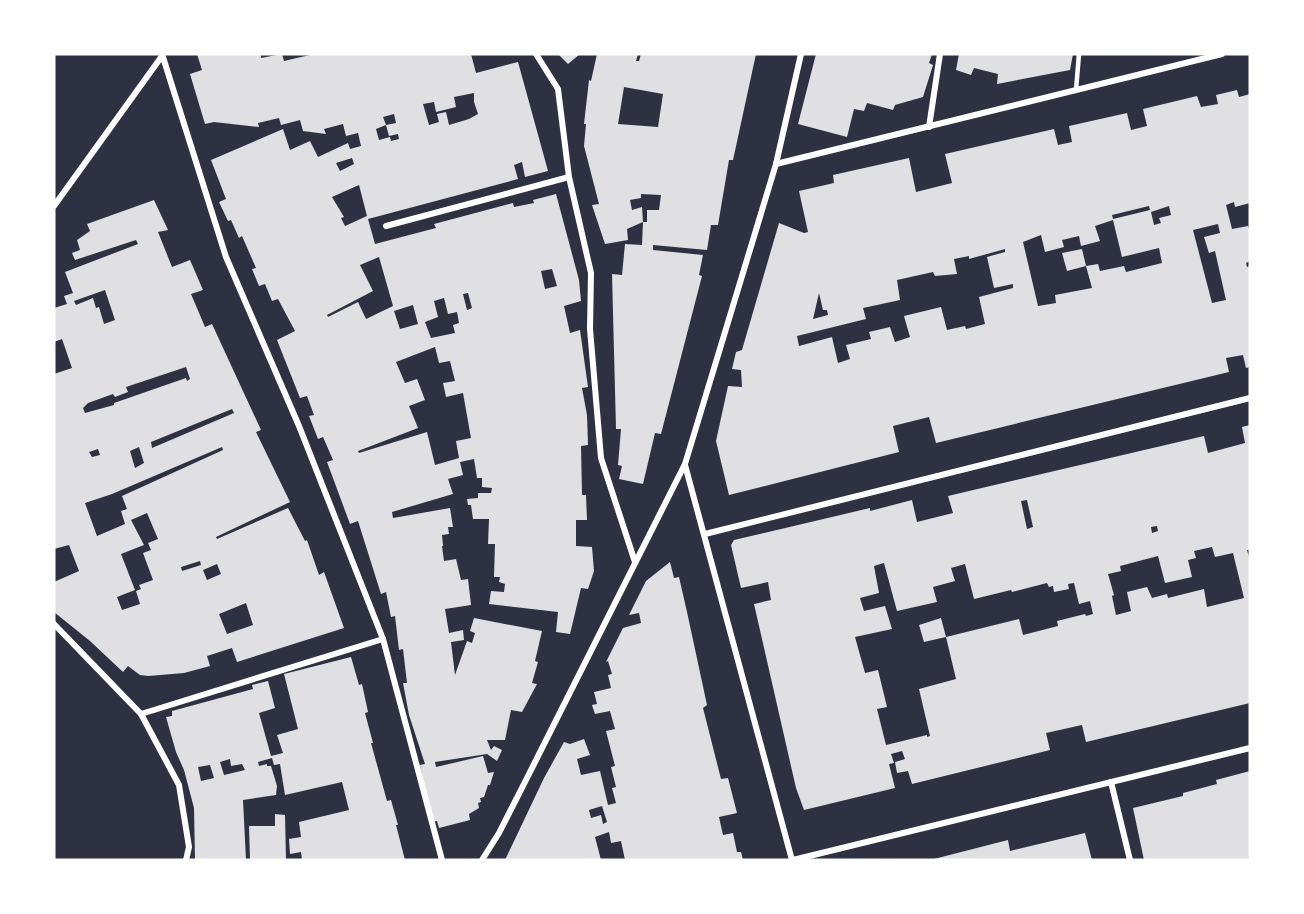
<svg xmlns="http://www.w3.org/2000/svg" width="1304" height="914" font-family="Karla,sans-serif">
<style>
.building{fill:#e0e0e3;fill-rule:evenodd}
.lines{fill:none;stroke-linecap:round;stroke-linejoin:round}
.service{stroke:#fff;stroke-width:4.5}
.minor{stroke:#fff;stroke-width:6}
</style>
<rect width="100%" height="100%" fill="#2d3142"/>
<g class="building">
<path d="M197,54H261V58L282,54L284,61L314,54H471L476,73L518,62L548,171L525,177L522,162L514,165L518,179L368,219L375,244L436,228L434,224L513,203L514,207L534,203L533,200L556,194L579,280L581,301L564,306L570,333L580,330L588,387L582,388L587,415L588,445L581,446L582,495H586L587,520H576V546L592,547L594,571L588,589L581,588L570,634L556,632L558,612L489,604L491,591L504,592L505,584L499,582L500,577H494L495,544H488L489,519H473L471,505H468L467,499L478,498V493H491L492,488L482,487V478H477L474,459L460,462L463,475L448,479L453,494L392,512L393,518L450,508L453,527H448L449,534L442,535L443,546H442L444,561L456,559L461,580L468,579L471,605L445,609L449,633L463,630L464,640L451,642L455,675L467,641L472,643L475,633L470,631L474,618L542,631L535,661L538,662L532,683L537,684L522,712L511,710L505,740H487L491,750L494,746L502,750L497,761L487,754L435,762L436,767L483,756L488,773L494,772L490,785H488L484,797L480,798L481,802L478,803L479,808L469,814L470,820L439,828L437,821L432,822L420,765L425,764L409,715L403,683H407L403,649L399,650L395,616L391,617L386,592L381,594L358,521L350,524L327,462L333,460L323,437L318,439L309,416L314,415L307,396L300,398L277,340L295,331L278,299L272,301L265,284L259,286L252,269L256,268L242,236L239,238L231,220L228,221L219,202L226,199L211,160L283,129L290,150L310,141L318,157L348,143L350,149L361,146L358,133L346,136L343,124L324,129L326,134L303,131L300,120L281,125L279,118L258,123L259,127L214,122L205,124L190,74L202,70ZM474,93V102L478,114L469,119L449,125L446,112L437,114L439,122L429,125L423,104L434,102L436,112L456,107L454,97ZM394,114L396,123L386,125L389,136L398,134L399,139L391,141L390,137L379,140L376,129L386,125L383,117ZM352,158L354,164L340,171L336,163ZM359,185L367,216L345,226L341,218L344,217L332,197ZM379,257L393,306L366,319L358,302L328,317L327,315L373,291L360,265ZM552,269L557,286L545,289L541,271ZM468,293L472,308L467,310L463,294ZM444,298L448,314L457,312L459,323L453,325L455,333L431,338L425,322L438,317L434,301ZM413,305L418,324L400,329L394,311ZM435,347L439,363L450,361L455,381L443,383L446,397L463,393L471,438L456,441L459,458L435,465L427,432L359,453L358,451L418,428L409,406L425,400L417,379L405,383L396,362Z"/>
<path d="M558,54H580L568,64Z"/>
<path d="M597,54H638L636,61H639L641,54H756L733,160H729L718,225H711L707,250L653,245V250L703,255L699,275L702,276L661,434L655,433L643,484L619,479L622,466L618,465L621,429H616L612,274L622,275L625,244L642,245L643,222L627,229L628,240L605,244L592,205L599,204L584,146L586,124H584L589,80L591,81ZM624,87L663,94L658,127L618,124ZM641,194L661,195L659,210H647V222H643L642,207L632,210L630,200L641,198Z"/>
<path d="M816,54H932L929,63L933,65L923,97L895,105L893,110L867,103L864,111L854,109L847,137L798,124Z"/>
<path d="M959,54H1073L1070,70L997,84L998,74L974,68L971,75L956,70Z"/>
<path d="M1237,90L1239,97L1250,94V203L1235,207L1234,202L1226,205L1232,229L1248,226L1250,232V261L1246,263L1247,267L1250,266V367L1246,368L1243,355L1226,358L1229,372L936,443L929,417L893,426L899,452L729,495L716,441L728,386L742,387L741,370L732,369L736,352L742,350L779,223L804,233L808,232L799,191L834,183L833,175L909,158L916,192L952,183L945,154L1054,129L1058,145L1072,142L1069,126L1127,113L1131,130L1147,126L1143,109L1197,96L1201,107L1218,104L1216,95ZM1149,206L1150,210L1113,219L1112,215ZM1169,206L1171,215L1159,218L1161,223L1154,225L1151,212ZM1113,220L1122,257L1159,248L1162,263L1126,272L1124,266L1100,271L1098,264L1086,266L1082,249L1062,253L1067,271L1086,266L1092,288L1055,295L1056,303L1038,306L1023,242L1041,235L1045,252L1064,247L1062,240L1079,236L1081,246L1100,241L1095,226ZM1218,224L1220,233L1204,237L1209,253L1215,251L1226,300L1212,303L1193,230ZM1005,249V252L987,257L994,288L1013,284V288L979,297L985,324L966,329L965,326L947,330L941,307L904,316L910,337L895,342L890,327L869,332L871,339L846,345L850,359L838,363L832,337L799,346L797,336L866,319L863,308L900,300L897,280L933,272L935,276L957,274L954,259L969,256V259ZM819,293L823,310H827L828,315L813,319Z"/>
<path d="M154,200L168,230L158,232L172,267L190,260L203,290L191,294L205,327L212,324L261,430L256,432L290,502L216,537L217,539L288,508L305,541L307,540L319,575L324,572L344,628L237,662L232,648L207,656L210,666L184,673L148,676L140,675L128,666L123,672L90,641L54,612V582L79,571L69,545L54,549V374L72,368L62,339L54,342V308L67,304L64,296L73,293L65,272L138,244L136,240L75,260L72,253L80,250L77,240L90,231L87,224ZM105,290L115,320L104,324L99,307L96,308L93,298L76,305L74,301ZM186,367L190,379L187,381L186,378L114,403V405L85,413L83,408L88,403L113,394L115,397L128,392L126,387ZM232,409L234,413L152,448L151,442ZM139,447L144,463L135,468L130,451ZM222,447L223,450L122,496L127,509L121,511L125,524L97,536L85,503L112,494ZM98,449L100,455L92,457L89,452ZM147,513L158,539L148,543L151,550L143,553L153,580L139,585L141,589L136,591L140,604L122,610L117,597L135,590L121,554L144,545L131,520ZM200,561L201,565L182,571L181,567ZM217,564L221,574L207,580L203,570ZM246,603L253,625L227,634L219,614Z"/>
<path d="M1250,425V550H1247L1250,560V703L1086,742L1082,725L1046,733L1050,750L912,784L908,771L897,773L895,762L905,759L902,751L891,754L894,763L889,764L895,788L804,810L796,788L754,604L771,600L768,582L741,588L731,545L734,540L870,508V511L912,500L917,522L953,513L948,496L986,487L1204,436L1208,453L1245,443L1242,427ZM1027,500L1033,527L1027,529L1021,501ZM1157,526L1158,531L1152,533L1151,527ZM1212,547L1215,557L1233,553L1244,598L1207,607L1204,589L1168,598L1167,594L1152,598L1147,587L1127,592L1131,611L1116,615L1112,596L1114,595L1108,574L1121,571L1120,566L1158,556L1165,583L1192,577L1188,560L1196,558L1194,551ZM884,563L897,611L937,602L933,587L955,581L951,568L965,564L974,599L1011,590L1012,592L1047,583L1049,587L1053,586L1054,592L1069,589L1068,584L1074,583L1079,604L1090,601L1093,614L1086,616L1085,614L1057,621L1058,626L1023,635L1019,619L946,637L956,679L919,689L930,736L927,737V735L886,745L877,709L887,707L878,670L865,673L855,637L892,629L885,606L864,611L860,598L879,593L874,566Z"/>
<path d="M670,562L674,578L679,577L687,612L707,705L703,708L721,779L728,778L737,813L719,817L723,835L733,833L737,852H741L743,860H625L621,841L611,843L609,832L595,837L601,860H505L544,778L564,742L570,744L584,739L590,755L577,759L581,775L600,771L608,805L616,803L612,788L616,787L611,767L615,766L606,731L615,729L610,711L595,714L592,705L597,704L594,692L611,688L608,675L612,674L608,661L606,662L623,628L641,623L639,613L629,615L646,581ZM602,806L607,822L603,824L601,815L591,818L589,810Z"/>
<path d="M941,618L946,637L924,642L919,625Z"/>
<path d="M351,657L359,685L362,684L368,712L365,713L373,743H371L387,801L391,800L398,825H396L405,860H302L301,852L290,854L289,839L301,837L299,822L349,810L342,782L285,795L280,764L274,765L272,758L258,762L259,766L267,764V766H271L277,786L276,795L243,800L246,860H195L194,808L184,770L176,752L166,717L172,716V711L253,689L252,685L268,681L275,708L259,713L271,756L283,753L277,735L298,729L284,674ZM230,759L231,766L242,764L245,770L224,775L220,762ZM210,765L214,778L201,781L198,767Z"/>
<path d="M1250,771V860H1144L1133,808L1183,796V793L1217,784L1216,780Z"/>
<path d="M275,814L285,815L286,860H250L249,826H275Z"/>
<path d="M1085,833L1092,860H930L1008,840L1010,851Z"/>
</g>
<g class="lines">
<path class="service" d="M1076,90L1079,54"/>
<g class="minor">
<path d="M162,54L226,257L299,426L383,639L442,860"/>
<path d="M536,54L558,89L569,177L591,273L590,329L601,458L635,562"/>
<path d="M929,127L940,54"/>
<path d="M776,164L1222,54"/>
<path d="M54,206L162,56"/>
<path d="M386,226L569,177"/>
<path d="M685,465L792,860"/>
<path d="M705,534L1250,398"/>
<path d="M54,624L141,714L179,785L189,847L186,860"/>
<path d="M141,714L383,639"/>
<path d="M1111,782L1130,860"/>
<path d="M482,860L499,833L526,780L685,464L776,164L801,54"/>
<path d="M793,860L1250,748"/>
</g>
</g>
<rect width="1304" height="914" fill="none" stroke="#ffffff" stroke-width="111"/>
</svg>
